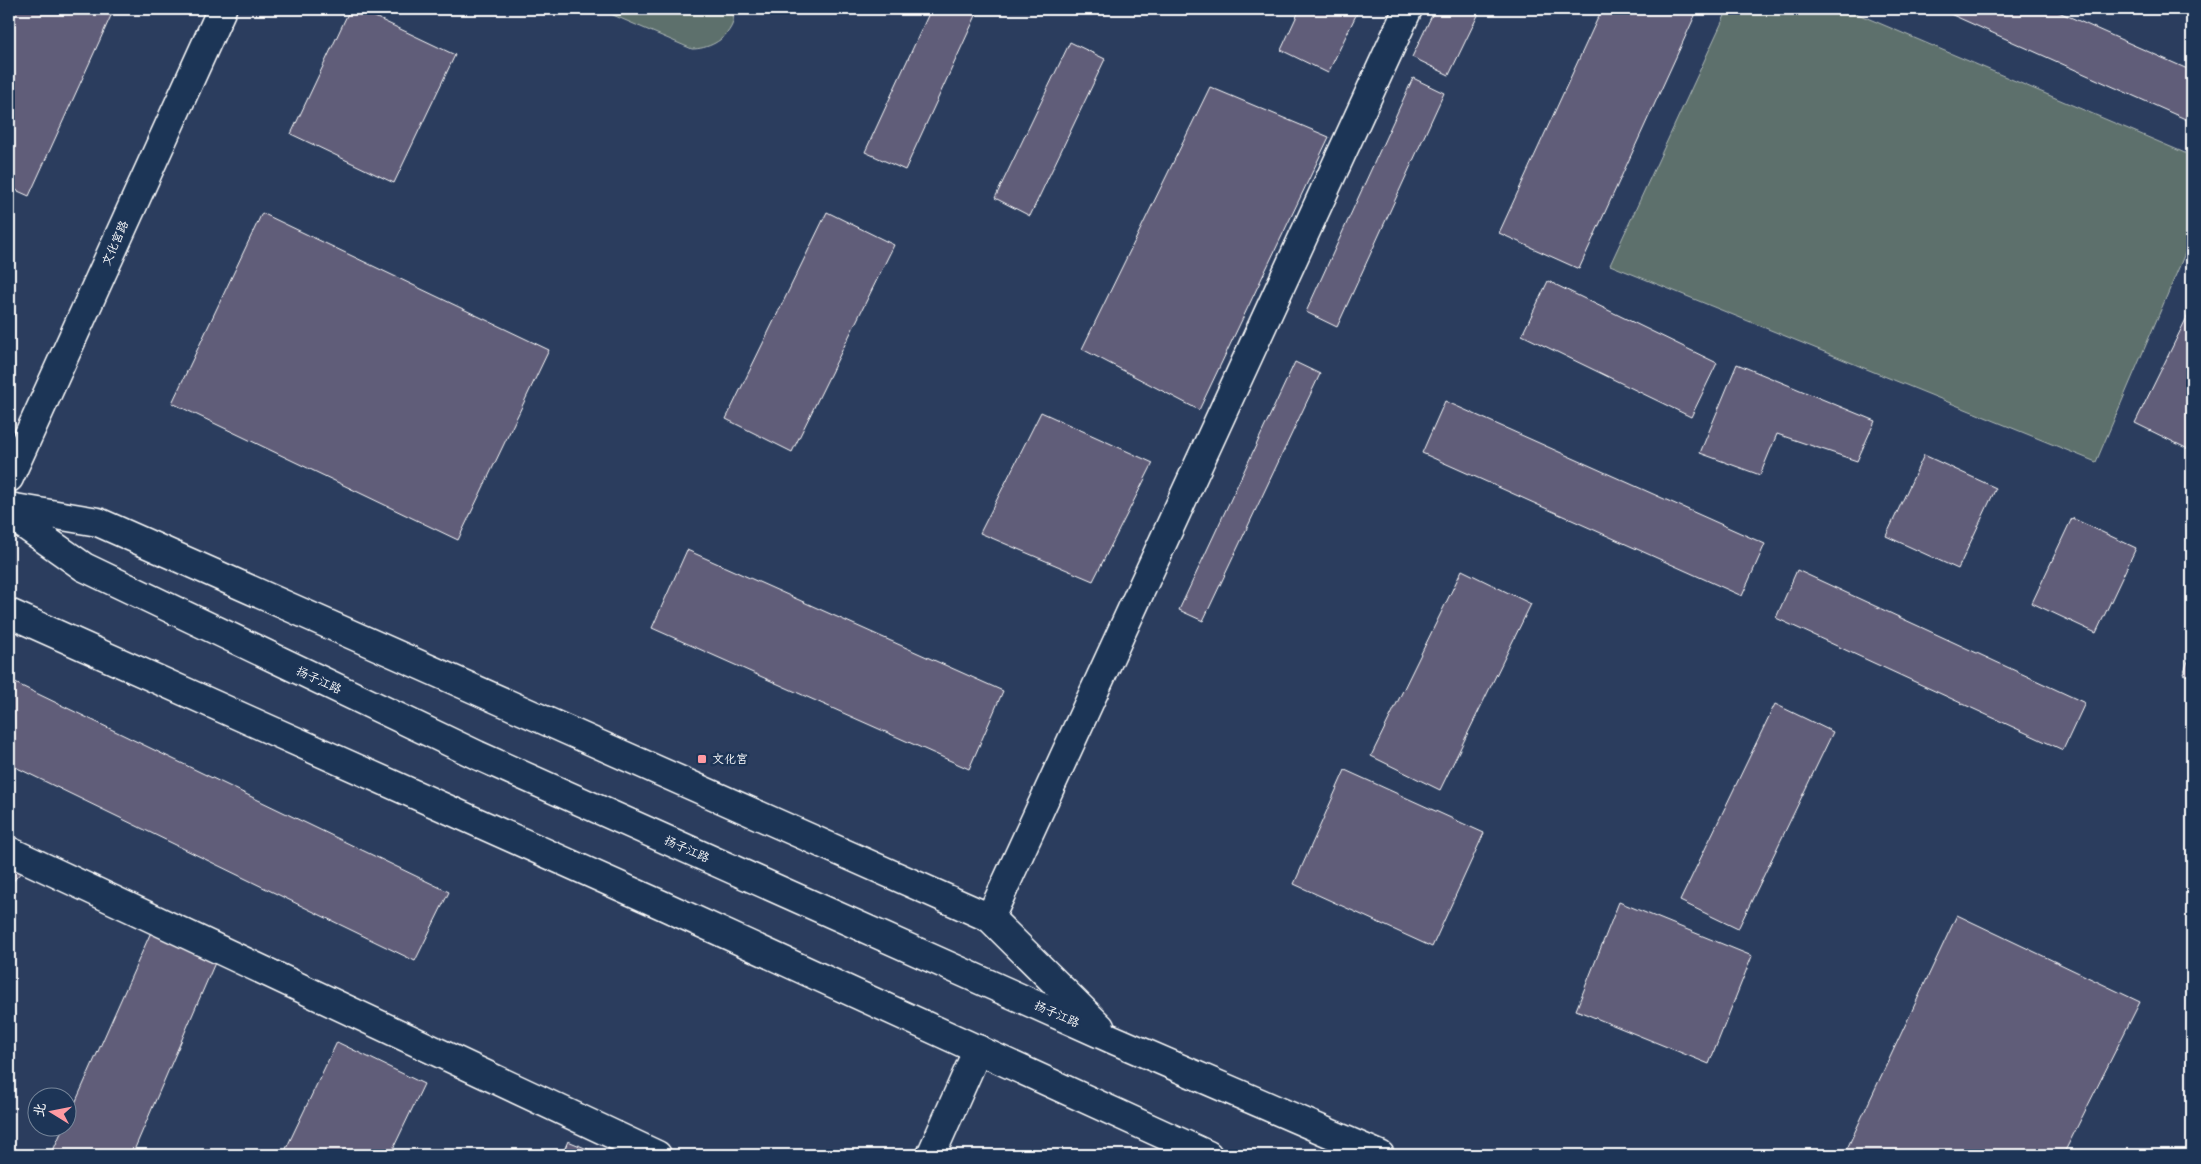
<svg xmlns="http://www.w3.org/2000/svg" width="2201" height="1164" font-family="'Shantell Sans','LXGW WenKai TC',sans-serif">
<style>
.green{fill:#5d706c;stroke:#aeb8b6}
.building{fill:#615d79;stroke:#fff}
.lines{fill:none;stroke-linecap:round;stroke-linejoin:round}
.street-casing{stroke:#fff;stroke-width:31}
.primary-casing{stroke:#fff;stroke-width:31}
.street{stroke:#1d3557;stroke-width:28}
.primary{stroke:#1d3557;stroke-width:28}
.poi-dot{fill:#ff9aa2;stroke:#1d3557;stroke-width:2}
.labels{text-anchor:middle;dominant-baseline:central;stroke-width:5;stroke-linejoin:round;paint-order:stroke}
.street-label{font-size:12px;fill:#fff;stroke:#1d3557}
.poi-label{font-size:12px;fill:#fff;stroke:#1d3557;text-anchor:start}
</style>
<rect width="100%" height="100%" fill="#2b3d5e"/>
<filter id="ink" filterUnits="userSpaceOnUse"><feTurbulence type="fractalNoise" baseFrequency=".02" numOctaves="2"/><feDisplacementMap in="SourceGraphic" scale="10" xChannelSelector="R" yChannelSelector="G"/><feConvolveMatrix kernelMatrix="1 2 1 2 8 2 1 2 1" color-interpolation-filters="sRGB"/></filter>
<g filter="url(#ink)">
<g class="green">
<path d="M599,9H734C733,13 734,21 732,25C725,41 707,49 692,49Z"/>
<path d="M1728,9H1846L2192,156V237L2096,462L1610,265Z"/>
</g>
<g class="building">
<path d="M9,9H114L29,196L9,187Z"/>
<path d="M350,9H358L455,55L394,183L291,134Z"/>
<path d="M931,9H979L905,170L865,152Z"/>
<path d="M1300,9H1359L1328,73L1281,50Z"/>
<path d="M1435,9H1481L1449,75L1412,57Z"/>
<path d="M1602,9H1698L1579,269L1499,233Z"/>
<path d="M1939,9H2052L2192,71V122Z"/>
<path d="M1070,42L1105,59L1030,216L995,198Z"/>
<path d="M1413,78L1444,93L1337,327L1306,312Z"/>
<path d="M1210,87L1329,137L1199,410L1082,349Z"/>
<path d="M827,212L894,245L792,452L726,419Z"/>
<path d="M262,213L549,350L458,540L172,403Z"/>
<path d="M1548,281L1717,363L1691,417L1522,335Z"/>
<path d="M2192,307V451L2135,423Z"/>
<path d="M1295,362L1320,374L1203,621L1179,610Z"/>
<path d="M1737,364L1875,421L1857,461L1777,434L1760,475L1700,453Z"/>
<path d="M1445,401L1765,544L1742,596L1422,453Z"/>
<path d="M1041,412L1153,463L1093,581L980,533Z"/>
<path d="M1924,455L1996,488L1958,569L1886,536Z"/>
<path d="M2072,518L2136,548L2096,633L2032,603Z"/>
<path d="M687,550L1003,691L969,769L652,628Z"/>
<path d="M1462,570L1531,604L1440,790L1371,756Z"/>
<path d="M1797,570L2085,703L2063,750L1776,618Z"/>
<path d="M2192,651V678L2183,674Z"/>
<path d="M9,680L449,892L415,961L9,764Z"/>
<path d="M1775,704L1833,732L1738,929L1680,901Z"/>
<path d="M1345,770L1484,833L1432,947L1294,884Z"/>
<path d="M9,864L23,870L9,886Z"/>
<path d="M1619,902L1752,956L1709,1064L1576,1010Z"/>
<path d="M1957,915L2140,1002L2063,1155H1844Z"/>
<path d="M151,932L217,958L132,1155H51L64,1126H68V1119Z"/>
<path d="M337,1042L424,1084L390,1155H283Z"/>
<path d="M568,1141L602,1155H562Z"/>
</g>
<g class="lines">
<g class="street-casing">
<g id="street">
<path d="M9,478L222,9"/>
<path d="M9,851L657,1155"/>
<path d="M990,918L1408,9"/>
<path d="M931,1155L978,1049"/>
</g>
</g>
<g class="primary-casing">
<g id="primary">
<path d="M9,507L98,522L990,918L1100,1027"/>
<path d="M9,514L84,567L477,755L1112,1039L1380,1155"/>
<path d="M9,613L662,905L1208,1155"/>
</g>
</g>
<use href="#street" class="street"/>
<use href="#primary" class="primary"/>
</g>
</g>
<rect class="poi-dot" x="697" y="754" width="10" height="10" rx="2.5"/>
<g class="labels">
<g class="street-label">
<text transform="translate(115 243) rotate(-66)">文化宫路</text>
<text transform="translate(319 680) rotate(25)">扬子江路</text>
<text transform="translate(687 849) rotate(24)">扬子江路</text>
<text transform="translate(1057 1014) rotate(24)">扬子江路</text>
</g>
<g class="poi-label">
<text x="712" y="759">文化宫</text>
</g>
</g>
<rect width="2201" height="1164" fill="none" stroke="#1d3557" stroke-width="30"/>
<rect x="15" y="15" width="2171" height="1134" fill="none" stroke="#fff" stroke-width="2" filter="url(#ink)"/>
<g transform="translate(52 1112) rotate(280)"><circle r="24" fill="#1d3557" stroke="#77869a"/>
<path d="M0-4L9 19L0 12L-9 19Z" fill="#ff9aa2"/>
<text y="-8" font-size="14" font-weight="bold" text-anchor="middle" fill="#ffffff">北</text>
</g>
</svg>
